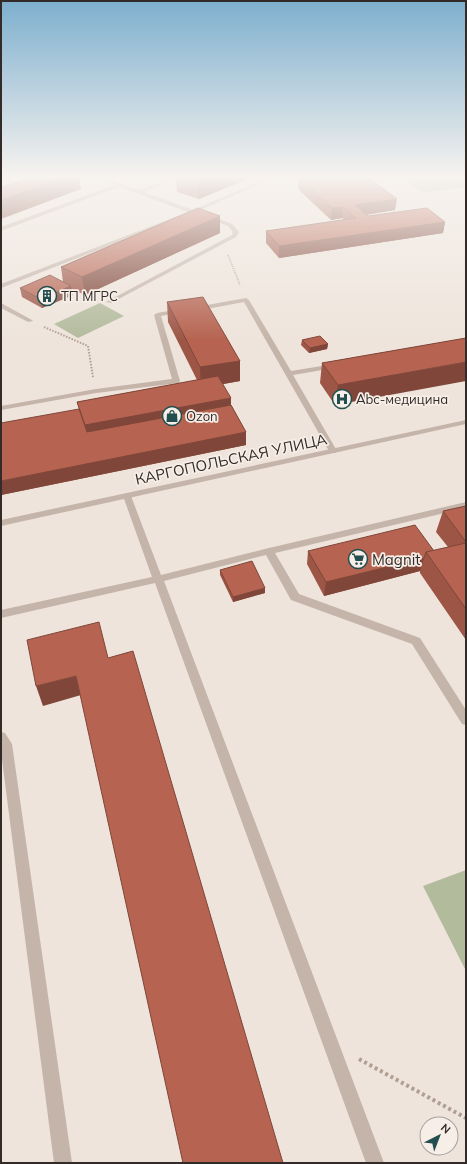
<svg xmlns="http://www.w3.org/2000/svg" width="467" height="1164" font-family="Mulish,sans-serif">
<style>
.green{fill:#b3bb9d}
.lines{fill:none;stroke-linecap:round;stroke-linejoin:round}
.path-far2{stroke:#b09e93;stroke-width:1.5;stroke-dasharray:1 1;stroke-linecap:butt}
.path-far1{stroke:#b09e93;stroke-width:2;stroke-dasharray:1.5 1.5;stroke-linecap:butt}
.path{stroke:#b09e93;stroke-width:4;stroke-dasharray:3 3;stroke-linecap:butt}
.lane{fill:#c5b4a9;fill-rule:evenodd}
.street{fill:#c5b4a9;fill-rule:evenodd}
.wall{fill:#9d5646}
.shaded-wall{fill:#7f4639}
.building{fill:#b66451;stroke:#7f4639}
.labels{text-anchor:middle;dominant-baseline:central;stroke-width:3.5;stroke-linejoin:round;paint-order:stroke}
.far-poi-label{font-size:13px;fill:#332b28;stroke:#f6eee7;text-anchor:start}
.street-label{font-size:15px;fill:#332b28;stroke:#f6eee7}
.poi-label{font-size:15px;fill:#332b28;stroke:#f6eee7;text-anchor:start}
</style>
<rect width="100%" height="100%" fill="#eee4db"/>
<g class="green">
<path d="M400,177H457L466,182V187L423,193Z"/>
<path d="M100,303L124,316L78,338L54,324Z"/>
<path d="M466,870V971L423,886Z"/>
</g>
<g class="lines">
<path class="path-far2" d="M228,255L240,285"/>
<path class="path-far1" d="M44,327L88,346L93,377"/>
<path class="path" d="M359,1059L466,1118"/>
<g class="lane">
<path d="M1,177L20,183L42,177H49L20,186L1,180Z"/>
<path d="M95,177H101L139,190L175,177H181L144,192L193,210L270,177H276L198,211L232,224L239,232L236,237L111,303L106,302L232,235L233,232L228,226L193,213L1,288V284L188,212L119,187L1,231V227L115,185Z"/>
<path d="M246,298L249,300L291,371L334,364L338,366L334,368L293,375L337,451L336,453H330L329,451L244,302L196,311L193,309L196,307Z"/>
<path d="M1,303L32,320L33,321L28,322L1,308Z"/>
<path d="M180,309L182,310V312L161,316L180,381L179,383L96,393L1,410V406L96,389L172,379L154,315L157,313Z"/>
<path d="M127,493L131,496L161,575L269,548L466,502V508L275,553L299,594L420,638L466,710V725L462,724L412,644L291,600L266,555L164,581L384,1163H366L155,583L1,618V610L152,577L123,496Z"/>
<path d="M1,732L5,733L12,744L72,1163H54L1,752Z"/>
</g>
<path class="street" d="M466,420V424L1,526V520Z"/>
</g>
<g class="wall">
<path d="M176,177H252L199,199L177,192Z"/>
<path d="M299,178L395,210L366,215L368,216L445,222L443,233L279,258L266,243V231L344,220L342,218L331,220L298,189Z"/>
<path d="M220,216V233L85,295L72,289L73,295L42,308L22,297L20,288L63,282L61,267Z"/>
<path d="M167,302L240,361V381L223,384L231,405L246,432V445L1,495L79,409L77,402L197,380L168,322Z"/>
<path d="M466,338L335,405L320,383L322,363Z"/>
<path d="M302,340L328,344L327,349L309,353L301,345Z"/>
<path d="M466,506V640L420,573V571L324,596L307,564L308,551H434L448,547L436,532L443,511Z"/>
<path d="M220,570L265,593L233,602L220,575Z"/>
</g>
<g class="shaded-wall">
<path d="M67,177H79L81,189L1,219V200Z"/>
<path d="M212,177H252L199,199L198,183Z"/>
<path d="M397,199L395,210L353,216L355,205Z"/>
<path d="M343,207L342,218L331,220L332,208Z"/>
<path d="M220,216V233L85,295L82,277Z"/>
<path d="M445,222L443,233L279,258V246Z"/>
<path d="M71,286L73,295L42,308L40,299Z"/>
<path d="M328,344L327,349L309,353L310,348Z"/>
<path d="M240,361V381L201,388L200,367Z"/>
<path d="M466,362V381L335,405L338,385Z"/>
<path d="M231,398V418L89,446L85,425Z"/>
<path d="M246,432V445L1,495V481Z"/>
<path d="M424,558L420,571L324,596L326,582Z"/>
<path d="M265,588V593L233,602V597Z"/>
<path d="M76,676L81,695L43,706L36,686Z"/>
</g>
<g class="building">
<path d="M31,177H67L1,200V187Z"/>
<path d="M180,177H212L198,183Z"/>
<path d="M307,177H368L397,199L355,205L368,216L427,208L445,222L279,246L266,231L356,218L343,207L332,208L299,178Z"/>
<path d="M198,208L220,216L82,277L61,267Z"/>
<path d="M50,275L71,286L40,299L20,288Z"/>
<path d="M203,297L240,361L200,367L167,302Z"/>
<path d="M320,336L328,344L310,348L302,340Z"/>
<path d="M466,338V362L338,385L322,363Z"/>
<path d="M218,376L231,398L85,425L77,402Z"/>
<path d="M231,405L246,432L1,481V423L79,409L87,432Z"/>
<path d="M466,506V542L443,511Z"/>
<path d="M415,525L434,551L426,552L424,558L326,582L308,551Z"/>
<path d="M466,543V609L426,552Z"/>
<path d="M252,561L265,588L233,597L220,570Z"/>
<path d="M99,622L108,658L133,651L283,1163H183L76,676L36,686L27,640Z"/>
</g>
<linearGradient id="sky" x2="0" y2="1"><stop stop-color="#7dafce"/><stop offset="0.52" stop-color="#f7f3ef"/><stop offset="1" stop-color="#f7f3ef" stop-opacity="0"/></linearGradient>
<rect width="467" height="340" fill="url(#sky)"/>
<defs>
<g id="building-ring" transform="scale(1)"><circle r="9.5" fill="#f6eee7" stroke="#234e4f" stroke-width="1.5"/><path d="M-4-6H4V6H1V3H-1V6H-4ZM-2.5-4.3h1.7v1.8h-1.7ZM.8-4.3h1.7v1.8H.8ZM-2.5-1h1.7V.8h-1.7ZM.8-1h1.7V.8H.8Z" fill="#234e4f"/></g>
<g id="hospital-ring" transform="scale(1)"><circle r="9.5" fill="#f6eee7" stroke="#234e4f" stroke-width="1.5"/><path d="M-5-5h3v3.5h4V-5h3V5h-3V1.5h-4V5h-3Z" fill="#234e4f"/></g>
<g id="shop-ring" transform="scale(1)"><circle r="9.5" fill="#f6eee7" stroke="#234e4f" stroke-width="1.5"/><path d="M-5-2.5h2.3a2.7 3.5 0 0 1 5.4 0H5L5.5 6h-11ZM-1.5-2.5h3a1.5 2.3 0 0 0-3 0Z" fill="#234e4f"/></g>
<g id="supermarket-ring" transform="scale(1)"><circle r="9.5" fill="#f6eee7" stroke="#234e4f" stroke-width="1.5"/><path d="M-6-5.5h2.5l.6 2H6L4.5 2H-2.5L-4.4-4H-6ZM-1.5 3.2a1.3 1.3 0 1 0 .1 0ZM3 3.2a1.3 1.3 0 1 0 .1 0Z" fill="#234e4f"/></g>
</defs>
<g fill-rule="evenodd">
<use href="#building-ring" x="47" y="296"/>
<use href="#hospital-ring" x="342" y="399"/>
<use href="#shop-ring" x="172" y="416"/>
<use href="#supermarket-ring" x="358" y="559"/>
</g>
<g class="labels">
<g class="far-poi-label">
<text x="61" y="296">ТП МГРС</text>
<text x="356" y="399">Abc-медицина</text>
<text x="186" y="416">Ozon</text>
</g>
<g class="street-label">
<text transform="translate(231 459) rotate(-12)">КАРГОПОЛЬСКАЯ УЛИЦА</text>
</g>
<g class="poi-label">
<text x="372" y="559">Magnit</text>
</g>
</g>
<rect width="467" height="1164" fill="none" stroke="#332b28" stroke-width="4"/>
<g transform="translate(439 1136) rotate(42)"><circle r="19" fill="#f6eee7" stroke="#a8a09b"/>
<path d="M0-3L7 15L0 10L-7 15Z" fill="#234e4f"/>
<text y="-6" font-size="11" font-weight="bold" text-anchor="middle" fill="#332b28">N</text>
</g>
</svg>
